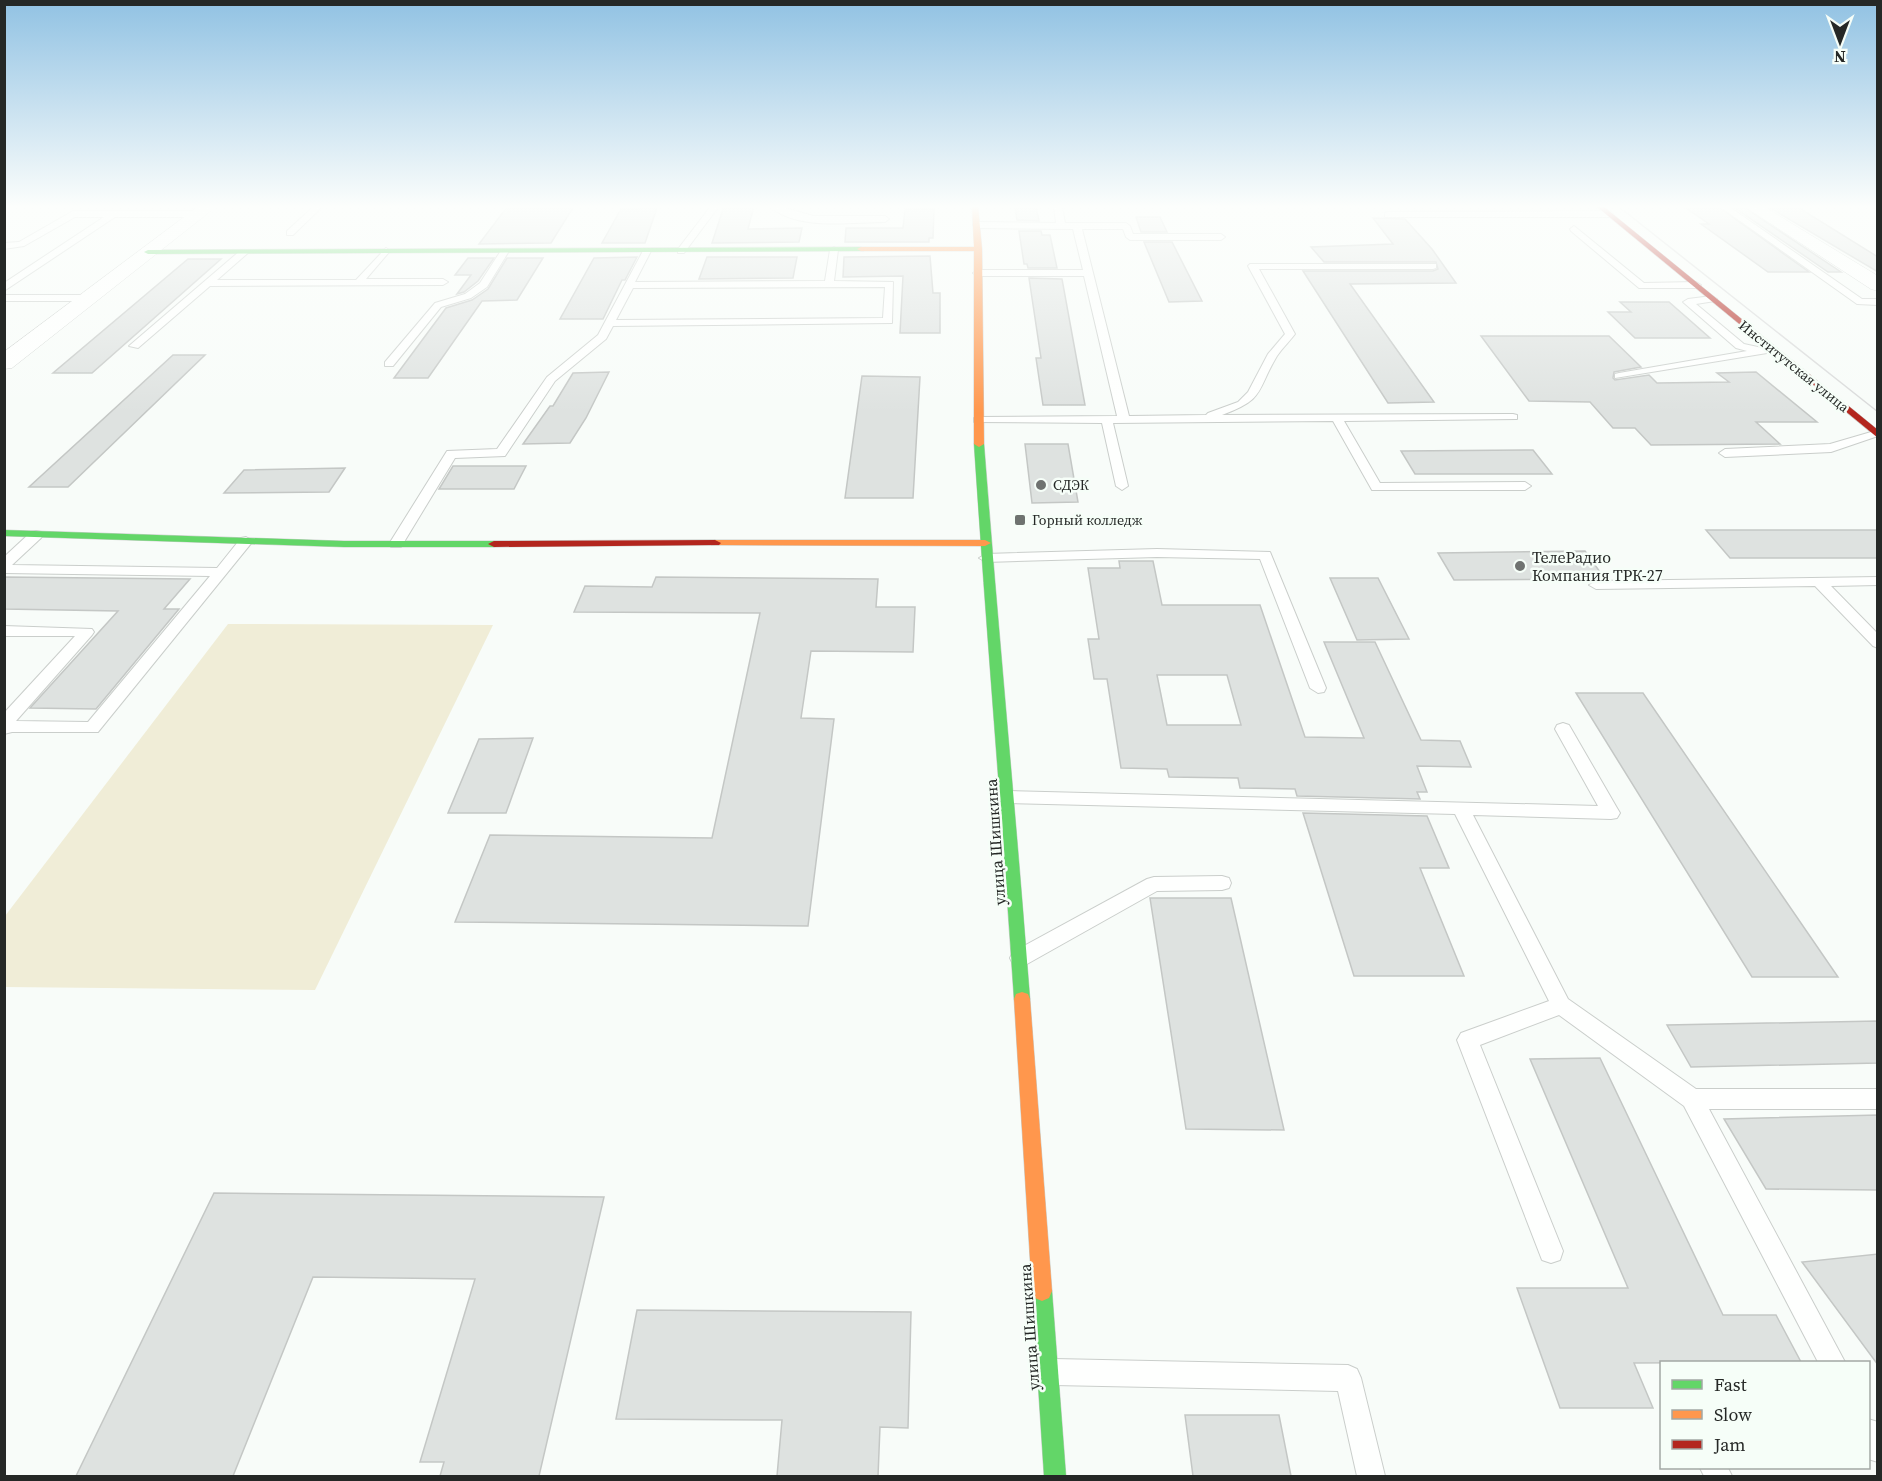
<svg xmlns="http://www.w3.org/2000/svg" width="1882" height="1481" font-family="'Source Serif 4',serif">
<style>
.green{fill:#f0edd7}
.building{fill:#dee2e0;stroke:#c4c7c5;stroke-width:1.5;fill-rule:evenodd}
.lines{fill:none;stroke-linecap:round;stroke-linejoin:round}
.lane-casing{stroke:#cacecb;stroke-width:2}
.street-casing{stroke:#cacecb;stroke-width:1}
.fast-casing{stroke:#cacecb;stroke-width:1}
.slow-casing{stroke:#cacecb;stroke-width:1}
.jam-casing{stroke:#cacecb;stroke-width:1}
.lane{fill:#fefffe;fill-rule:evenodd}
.street{fill:#fefffe;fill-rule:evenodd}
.fast{fill:#63d668;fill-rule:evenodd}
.slow{fill:#ff974d;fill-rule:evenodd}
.jam{fill:#b3261e;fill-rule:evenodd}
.tram{stroke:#d9dada;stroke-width:1.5}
.poi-dot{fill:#6f7270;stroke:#f6fef8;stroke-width:2}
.labels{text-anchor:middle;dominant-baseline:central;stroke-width:5;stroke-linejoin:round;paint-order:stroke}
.far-street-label{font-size:14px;fill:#252826;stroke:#f6fef8}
.far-poi-label{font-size:14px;fill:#252826;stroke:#f6fef8;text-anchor:start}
.poi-label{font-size:16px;fill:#252826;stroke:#f6fef8;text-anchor:start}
.street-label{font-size:16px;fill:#252826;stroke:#f6fef8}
</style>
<rect width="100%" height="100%" fill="#f8fcf9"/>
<path class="green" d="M228,624L493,625L315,990L5,987V916Z"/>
<g class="building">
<path d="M574,206L551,243L479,244L507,207Z"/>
<path d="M724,206H754L748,229L802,228L799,242L712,243Z"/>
<path d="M1015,206H1036L1039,221L1017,220Z"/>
<path d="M1683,206H1717L1809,272H1768L1701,224H1709Z"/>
<path d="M1732,206H1742L1841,272H1828Z"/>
<path d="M1767,206H1796L1878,257V272Z"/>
<path d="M657,208L645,243H602L621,209Z"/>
<path d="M905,209H934L933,238H929V242H845L846,228H903Z"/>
<path d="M1136,217H1160L1167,232H1141Z"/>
<path d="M1373,218L1405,219L1432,249L1456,283L1350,284L1434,402L1388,403L1303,271H1433L1438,269L1436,262H1324L1311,247L1393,244Z"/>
<path d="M1019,231H1041L1042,235H1050L1057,268H1028L1027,264H1024Z"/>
<path d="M1144,242H1172L1202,301L1169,302Z"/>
<path d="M930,256L933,293H940V333H900L903,276L843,277L844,257Z"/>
<path d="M637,257L625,280H622L603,319H560L594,258Z"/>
<path d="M707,257H797L793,278L699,279Z"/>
<path d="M468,258H494L478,281L464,292L457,294L471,275H455Z"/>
<path d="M507,258H543L517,300L482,301L428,378H394L446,308L472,300L488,289Z"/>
<path d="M188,259H221L92,373H53Z"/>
<path d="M1029,278L1062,279L1085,405H1043L1036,358H1041Z"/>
<path d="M1620,302H1669L1710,338H1635L1608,312H1631Z"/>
<path d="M1481,336H1609L1641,367L1614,372L1613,378L1615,380L1649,375L1657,383L1729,382L1717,373L1756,372L1817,422H1756L1780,444L1651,445L1635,428H1613L1590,402L1529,401Z"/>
<path d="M173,355H205L68,487H29Z"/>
<path d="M609,372L586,418L570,443L523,444L550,406H553L573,373Z"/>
<path d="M862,376L920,377L913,498H845Z"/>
<path d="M1025,444H1068L1078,502L1032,503Z"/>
<path d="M1533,450L1552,474H1415L1401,451Z"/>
<path d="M453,466H526L514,489H439Z"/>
<path d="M345,468L329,492L224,493L244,470Z"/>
<path d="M1706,530H1878V558H1730Z"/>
<path d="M1585,551L1605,579L1454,580L1438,553Z"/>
<path d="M1119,561H1153L1162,605H1260L1305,737L1364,738L1324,642H1375L1421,740L1460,741L1471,767L1417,766L1427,792H1417L1420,799L1297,796L1295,789L1240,788L1238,778L1169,777L1167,769L1121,768L1107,679H1094L1088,639H1099L1088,568H1120ZM1157,675H1227L1241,725H1167Z"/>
<path d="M4,577L190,579L164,609H179L96,709L30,708L118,611L4,609Z"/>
<path d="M656,577L878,579L876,607H915L913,652L811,651L801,718L834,719L808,926L455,922L490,835L712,838L760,613L574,612L585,586L652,587Z"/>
<path d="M1330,578H1378L1409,639L1357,640Z"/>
<path d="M1576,693H1643L1838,977H1752Z"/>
<path d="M533,738L506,813H448L479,739Z"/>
<path d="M1303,813L1427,816L1449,868H1420L1464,976H1354Z"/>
<path d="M1150,898H1231L1284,1130L1186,1129Z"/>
<path d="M1878,1021V1063L1691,1067L1667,1025Z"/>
<path d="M1600,1058L1723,1315H1776L1801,1362L1634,1363L1653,1408H1560L1517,1288H1628L1530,1059Z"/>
<path d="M1878,1115V1190L1766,1189L1724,1119Z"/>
<path d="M214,1193L604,1197L539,1476H440L444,1462H420L475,1279L313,1277L233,1476H76Z"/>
<path d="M1878,1254V1365L1802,1262Z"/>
<path d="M637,1310L911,1312L908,1428L880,1427L878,1476H777L782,1420L616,1419Z"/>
<path d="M1185,1415H1279L1291,1476H1193Z"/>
</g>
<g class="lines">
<g class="lane-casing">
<g id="lane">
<path d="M314,206H323L293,235H287V231Z"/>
<path d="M711,206H719L684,253H678V249Z"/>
<path d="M769,206H779L813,216H885L889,219L885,222C849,222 798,231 769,206Z"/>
<path d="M1054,206H1062L1065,223H1126L1130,226L1133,234H1221L1225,237L1221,240H1130L1126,237L1123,229H1082L1129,416L1206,415L1208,413L1238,402L1248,392L1268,354L1285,334L1248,266L1250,264H1436V268L1433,269H1259L1295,334C1290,341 1282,348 1277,356C1256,391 1266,399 1222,415L1513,414L1517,415V419L1344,421L1380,483L1525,482L1531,486L1525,490H1372L1333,421L1113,423L1128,486L1122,490L1116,486L1102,423L974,422V418L978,417L1117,416L1084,276H978L973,273L978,270H1083L1073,229L977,228L973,225L977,222L1056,223Z"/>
<path d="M1719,206H1728L1862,299H1878V305L1857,304Z"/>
<path d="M73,211H198L202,214L198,217H115L4,291V283L104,217H75L24,246L4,249V243L19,242Z"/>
<path d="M1388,212L1609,211L1613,214L1609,217H1385V213Z"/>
<path d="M1574,226L1644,283L1696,282L1701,285L1696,288H1639L1571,231L1570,229Z"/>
<path d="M834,247L838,250L834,281L893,282L892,323L613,326L606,339L555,381L505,456L455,458L401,547H391L389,544L447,451L497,449L547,377L598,335L644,249L651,251L635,282L825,281L830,250ZM885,287L883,318L616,320L633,288Z"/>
<path d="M386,248L390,251L366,279H443L448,282L443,285L210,286L138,348L129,346L241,250L249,252L217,280H356Z"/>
<path d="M502,249L509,251L487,287L471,298L441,307L393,366H385V362L435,303L465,294L480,283Z"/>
<path d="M4,295H88L93,298L88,301H4Z"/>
<path d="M1712,296L1717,299L1715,301L1696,304L1744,344L1767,349V353L1615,378V374L1619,373L1747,351L1736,348L1683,302L1688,299Z"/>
<path d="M1878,430V436L1831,452L1725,457L1719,453L1725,449L1830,444Z"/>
<path d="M36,531L41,532L43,535L41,538L12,565L217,568L241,538L246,537L253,541L98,732H12L4,734V713L75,636H4V626L92,629L94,632L92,635L16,721L88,722L210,576L4,573V557L31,532Z"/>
<path d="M1157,549L1270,552L1326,688L1324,692L1318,693L1310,688L1260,559L1157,557L986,562L979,558L986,554Z"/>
<path d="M1878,577V585L1831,586L1878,634V648L1873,646L1815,586L1596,589L1589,585L1596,581Z"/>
<path d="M1563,723L1569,725L1617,808L1620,813L1617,818L1611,819L1473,815L1568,999L1696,1089H1878V1109H1709L1845,1362H1818L1684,1106L1559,1015L1480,1045L1563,1251L1560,1260L1551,1263L1542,1260L1457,1040L1461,1033L1549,1001L1455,814L1008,803L1002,801L999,797L1002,793L1008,791L1598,806L1555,729L1557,725Z"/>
<path d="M1222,876L1229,878L1231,883L1229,888L1222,890L1157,891L1027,964L1020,966L1013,964L1010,958L1013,952L1147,879L1154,877Z"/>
<path d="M1054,1359L1348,1365L1357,1369L1361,1378L1385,1476H1357L1338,1391L1054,1385L1045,1381L1041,1372L1045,1363Z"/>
<path d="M1868,1419L1878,1422V1462L1868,1459Z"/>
<path d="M1700,1468H1728L1732,1476H1704Z"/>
</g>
</g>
<g class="street-casing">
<g id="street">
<path d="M199,206H217L12,368L4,369V352Z"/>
<path d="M1744,206H1763L1878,276V291L1871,289Z"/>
</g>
</g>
<g class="fast-casing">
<g id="fast">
<path d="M861,247L865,249L864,251L148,254L144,252L148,250Z"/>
<path d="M979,441L984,444C998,629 1016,814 1030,999L1028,1004L1022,1006L1016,1004L1014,999C1002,814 986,629 974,444Z"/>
<path d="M4,530L344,541H494L500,544L494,547H344L4,536Z"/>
<path d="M1042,1281L1049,1284L1052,1291L1066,1476H1044L1032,1291L1035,1284Z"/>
</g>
</g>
<g class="slow-casing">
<g id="slow">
<path d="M972,206H978L982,249L984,444L979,447L974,444V251H861L857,249L861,247H974Z"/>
<path d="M715,540H985L991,543L985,546L711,545L709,543Z"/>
<path d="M1022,992L1028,994L1030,999L1052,1291L1049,1298L1042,1301L1035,1298L1032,1291L1014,999L1016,994Z"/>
</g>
</g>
<g class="jam-casing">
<g id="jam">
<path d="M1596,206H1603L1878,430V438Z"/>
<path d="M715,540L721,543L719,545L494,547L488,544L494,541Z"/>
</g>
</g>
<use href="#lane" class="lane"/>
<use href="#street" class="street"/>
<use href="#fast" class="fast"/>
<use href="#slow" class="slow"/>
<use href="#jam" class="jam"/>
<path class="tram" d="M1618,206L1878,412"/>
</g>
<linearGradient id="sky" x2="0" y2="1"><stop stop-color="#91c2e3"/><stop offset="0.5" stop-color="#fcfefc"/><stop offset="1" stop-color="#fcfefc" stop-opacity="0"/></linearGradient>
<rect width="1882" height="413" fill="url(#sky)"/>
<g class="poi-dot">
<circle cx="1041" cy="485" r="6"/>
<rect x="1014" y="514" width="12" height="12" rx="3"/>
<circle cx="1520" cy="566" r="6"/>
</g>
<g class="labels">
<g class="far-street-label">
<text transform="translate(1794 366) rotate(39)">Институтская улица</text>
</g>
<g class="far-poi-label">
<text x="1053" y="485">СДЭК</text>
<text x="1032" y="520">Горный колледж</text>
</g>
<g class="poi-label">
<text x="1532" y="557">ТелеРадио<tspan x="1532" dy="18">Компания ТРК-27</tspan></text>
</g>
<g class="street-label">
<text transform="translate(995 842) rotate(-94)">улица Шишкина</text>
<text transform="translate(1029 1327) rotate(-94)">улица Шишкина</text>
</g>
</g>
<rect width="1882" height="1481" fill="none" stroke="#252826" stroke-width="12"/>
<rect x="1660" y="1361" width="210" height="108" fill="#f6fef8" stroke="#a2a8a4" stroke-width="1.5"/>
<rect x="1672" y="1380" width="30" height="9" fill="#63d668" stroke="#a2a8a4" stroke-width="1.5"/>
<text x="1714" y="1391" font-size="18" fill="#252826">Fast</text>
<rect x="1672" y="1410" width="30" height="9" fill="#ff974d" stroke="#a2a8a4" stroke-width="1.5"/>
<text x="1714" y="1421" font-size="18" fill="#252826">Slow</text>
<rect x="1672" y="1440" width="30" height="9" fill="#b3261e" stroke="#a2a8a4" stroke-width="1.5"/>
<text x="1714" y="1451" font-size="18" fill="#252826">Jam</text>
<g transform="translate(1840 42) rotate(180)" stroke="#f6fef8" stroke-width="4.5" paint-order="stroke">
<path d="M0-4.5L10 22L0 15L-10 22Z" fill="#252826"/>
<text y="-9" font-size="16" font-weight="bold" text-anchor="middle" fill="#252826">N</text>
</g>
</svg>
